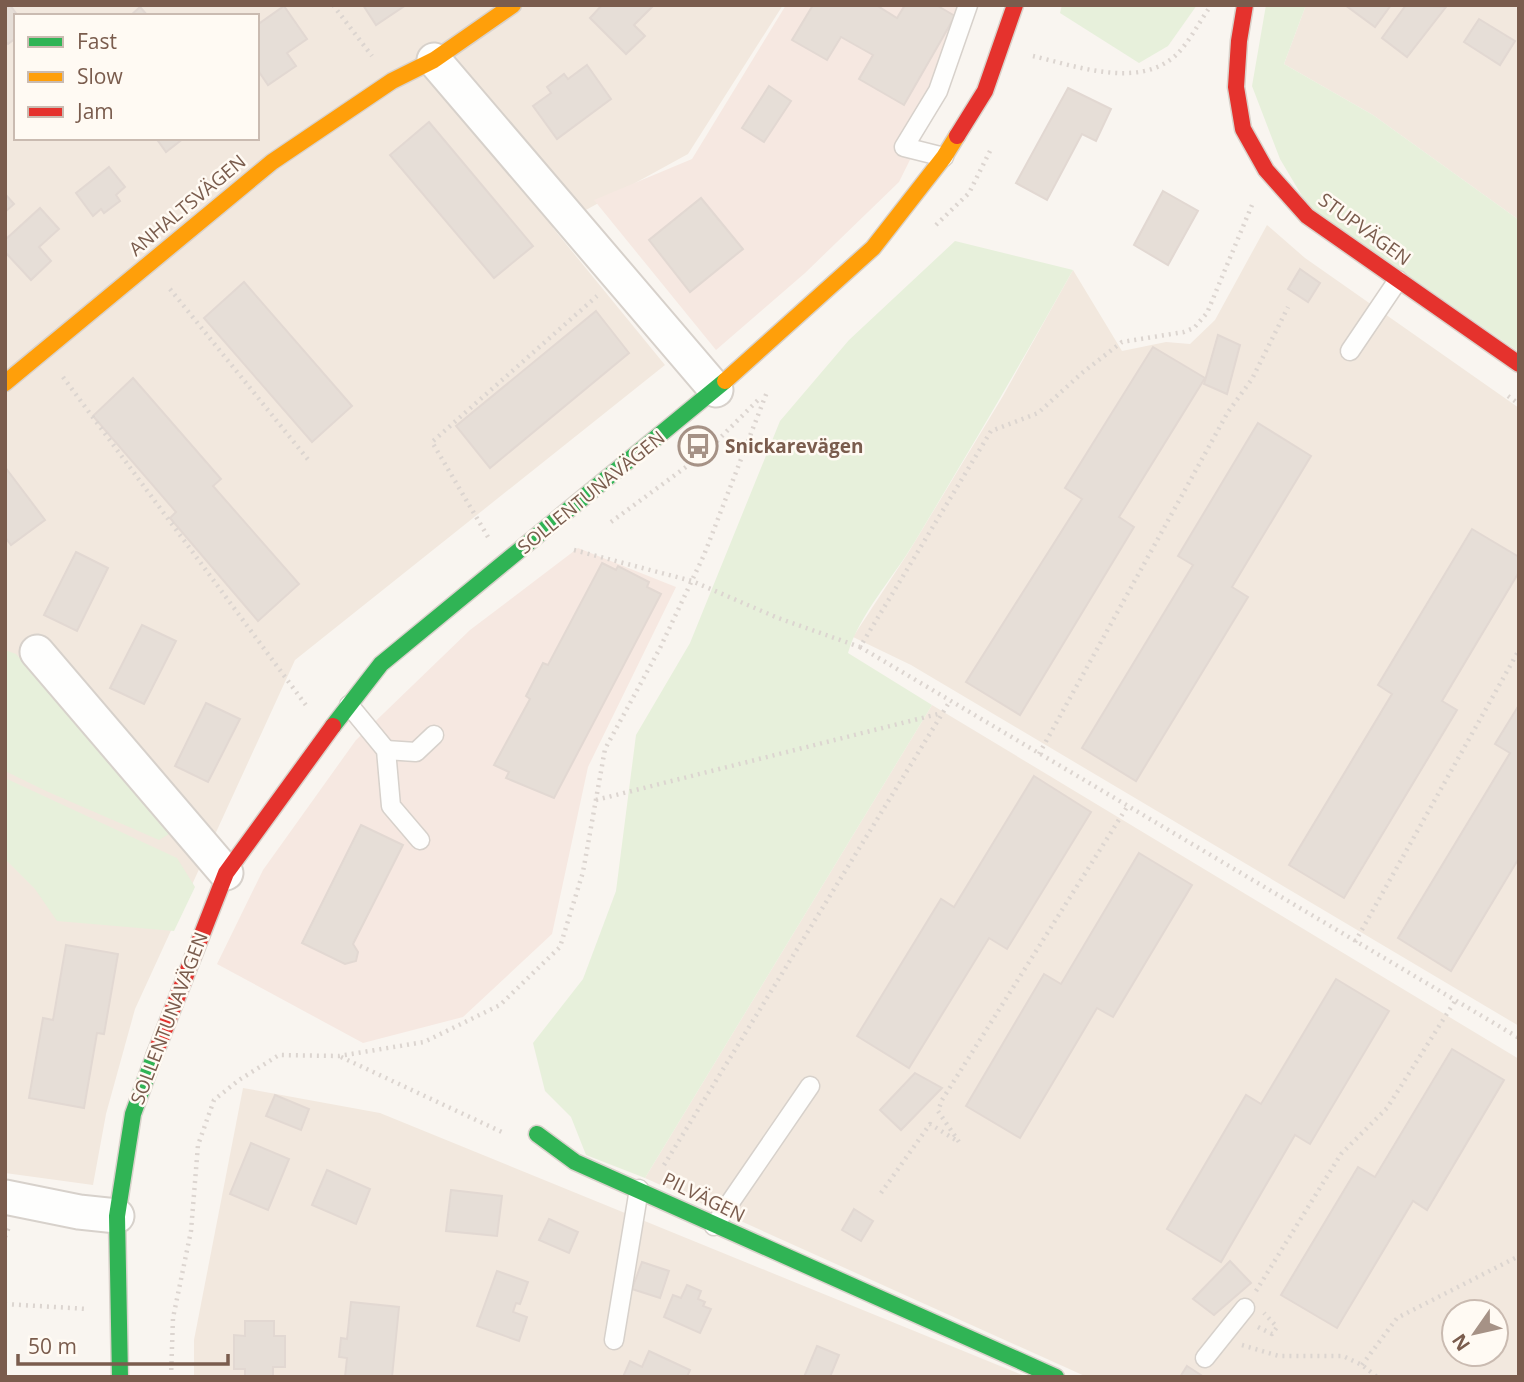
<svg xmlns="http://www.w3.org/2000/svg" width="1524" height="1382" font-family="'Open Sans',sans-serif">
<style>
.residential{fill:#f2e8de;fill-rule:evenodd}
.commercial{fill:#f6e8e1}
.green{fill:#e7f0db}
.building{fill:#e6ded7;stroke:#e2d8d2;stroke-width:2}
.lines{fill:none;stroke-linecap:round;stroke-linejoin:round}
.lane-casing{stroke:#d7d1cb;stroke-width:21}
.street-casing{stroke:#d7d1cb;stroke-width:37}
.fast-casing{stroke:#d9d2cb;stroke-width:19}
.slow-casing{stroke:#d9d2cb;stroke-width:19}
.jam-casing{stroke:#d9d2cb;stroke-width:19}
.path{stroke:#dcd5d0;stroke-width:4.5;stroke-dasharray:2 5;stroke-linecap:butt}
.lane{stroke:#fefefd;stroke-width:18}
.street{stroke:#fefefd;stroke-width:33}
.fast{stroke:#30b455;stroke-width:16}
.slow{stroke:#ff9f0a;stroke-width:16}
.jam{stroke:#e5322d;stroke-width:16}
.labels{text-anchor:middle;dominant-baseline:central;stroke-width:5;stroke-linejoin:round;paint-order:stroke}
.street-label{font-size:19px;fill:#7a5c4d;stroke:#fffaf3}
.poi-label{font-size:19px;font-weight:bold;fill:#7a5c4d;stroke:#fffaf3;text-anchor:start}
</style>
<rect width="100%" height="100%" fill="#f9f5f0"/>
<g class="residential">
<path d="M5,5H783L688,154L553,228L665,365L295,660L135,1009L106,1114L93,1185L5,1173ZM16,16H257V138H16Z"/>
<path d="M1306,5H1519V220L1373,115L1284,64Z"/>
<path d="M1267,225L1305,258L1519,408V1026L911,665L853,637L908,553L1003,396L1073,270L1122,351L1166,342L1190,344L1215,320Z"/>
<path d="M932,705L1519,1059V1377H1087L645,1178ZM1454,1312H1496V1354H1454Z"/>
<path d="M243,1088L380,1113L1027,1377H194V1340Z"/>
</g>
<g class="commercial">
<path d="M786,5H976L950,79L899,182L805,273L716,350L594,200L692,159Z"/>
<path d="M578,548L676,587L588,767L552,934L463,1017L363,1043L217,964L263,870L356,740L470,630Z"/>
</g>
<g class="green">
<path d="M1062,5H1197L1168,46L1139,63L1060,13Z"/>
<path d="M1266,5H1306L1284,64L1373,115L1519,220V352L1308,206L1280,159L1252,86Z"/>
<path d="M955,241L1073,270C1022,362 968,453 914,543C893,578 859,615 848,653L932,705L645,1178L586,1155L571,1117L545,1091L533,1043L583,979L616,891L636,735L690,643L780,421L849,340Z"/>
<path d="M5,650L16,654L170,826L169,834L159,840L46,791L5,771Z"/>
<path d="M5,778L177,858L195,887L174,931L57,921L35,889L5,859Z"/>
</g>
<g class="building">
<path d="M10,5L18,16H16V38L8,44L5,41V9Z"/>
<path d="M363,5H406L376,25Z"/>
<path d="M602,5H654L634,25L645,36L626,54L590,18Z"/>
<path d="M813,5H876L897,18L905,5H936L955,16L904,105L859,79L873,55L841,37L827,60L792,40Z"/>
<path d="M1345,5H1391L1375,27Z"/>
<path d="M1406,5L1446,7L1407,57L1382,38Z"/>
<path d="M284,6L307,39L287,53L296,66L268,85L257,69V25Z"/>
<path d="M140,7L148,16H130Z"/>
<path d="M1479,19L1515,41L1500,65L1464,42Z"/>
<path d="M587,65L611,99L557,139L533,106L551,93L547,87L564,74L568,79Z"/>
<path d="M769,86L791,101L764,142L742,128Z"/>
<path d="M1068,88L1111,109L1096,141L1082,134L1047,200L1016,183Z"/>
<path d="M429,122L533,246L494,278L390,155Z"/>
<path d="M156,138H184L166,152Z"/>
<path d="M109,167L125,187L116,195L120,201L104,213L101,209L93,216L76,193Z"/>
<path d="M1163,191L1198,211L1168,265L1134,245Z"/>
<path d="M5,194L14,204L5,212Z"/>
<path d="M701,198L743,249L690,292L649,240Z"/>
<path d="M40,208L59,229L39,247L51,261L31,280L5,252V240Z"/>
<path d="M1300,269L1320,283L1308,302L1288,289Z"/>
<path d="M244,282L352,406L312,442L204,318Z"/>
<path d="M596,311L629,353L490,468L456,426Z"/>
<path d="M1218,335L1240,345L1227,394L1204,384Z"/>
<path d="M1153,347L1205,378L1119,517L1134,527L1020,715L966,682L1082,499L1065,488Z"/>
<path d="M133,378L221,479L213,486L299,584L258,621L170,518L176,512L93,416Z"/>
<path d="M1258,423L1311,456L1232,587L1248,597L1136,781L1082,748L1193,565L1178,556Z"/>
<path d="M5,467L45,520L11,545L5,537Z"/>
<path d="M1472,529L1519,557V572L1442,701L1457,710L1344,898L1289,865L1392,694L1378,685Z"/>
<path d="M76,552L108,568L77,631L44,615Z"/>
<path d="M602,563L616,570L618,566L649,582L647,587L661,594L554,798L506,778L509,772L494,765L530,699L526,696L543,663L548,665Z"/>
<path d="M142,625L176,641L144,704L110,688Z"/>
<path d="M206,703L240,719L208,782L175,766Z"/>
<path d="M1519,705V858L1451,971L1398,938L1510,753L1495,744Z"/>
<path d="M1034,776L1091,812L1007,949L989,938L909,1068L857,1036L941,899L954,907Z"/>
<path d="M361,825L403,845L353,944L358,952L356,961L345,964L302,943Z"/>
<path d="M1139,853L1192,885L1113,1017L1097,1008L1020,1138L966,1106L1044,974L1061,984Z"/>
<path d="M66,945L118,954L104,1034L97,1033L84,1108L29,1098L43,1018L53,1020Z"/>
<path d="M1336,979L1389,1011L1310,1144L1295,1135L1221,1262L1167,1229L1246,1095L1261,1104Z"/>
<path d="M1452,1049L1504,1080L1427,1210L1413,1201L1337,1328L1281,1295L1358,1167L1375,1177Z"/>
<path d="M915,1073L942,1088L901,1130L880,1110Z"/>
<path d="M275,1095L309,1109L301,1130L266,1116Z"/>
<path d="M251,1143L289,1159L268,1210L230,1194Z"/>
<path d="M327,1170L370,1189L356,1224L312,1205Z"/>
<path d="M451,1190L502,1196L497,1236L446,1231Z"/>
<path d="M854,1209L873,1221L861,1241L842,1230Z"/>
<path d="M549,1219L578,1232L569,1253L539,1240Z"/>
<path d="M1230,1261L1251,1283L1214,1315L1193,1299Z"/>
<path d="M642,1262L669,1271L660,1298L632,1289Z"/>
<path d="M497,1271L528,1282L520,1304L516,1303L513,1312L527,1317L519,1341L477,1326Z"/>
<path d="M687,1285L701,1291L698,1299L705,1302L703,1306L711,1309L700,1333L664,1317L673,1295L681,1298Z"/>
<path d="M351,1302L399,1307L392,1377H345L347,1358L339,1357L341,1338L347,1339Z"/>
<path d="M245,1321H274V1336H285V1367H273V1377H245V1369H234V1335L245,1336Z"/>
<path d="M817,1346L839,1355L830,1377H804Z"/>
<path d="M649,1351L690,1370L687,1377H623L630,1361L642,1367Z"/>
<path d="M1187,1366L1204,1377H1180Z"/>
</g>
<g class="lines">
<g class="lane-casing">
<g id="lane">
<path d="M944,157L904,147L938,91L968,5"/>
<path d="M1350,351L1398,280"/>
<path d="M349,705L386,750L391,806L420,840"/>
<path d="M386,750L416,752L434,735"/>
<path d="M714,1226L810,1086"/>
<path d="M614,1340L639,1189"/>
<path d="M1205,1358L1245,1308"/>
</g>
</g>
<g class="street-casing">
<g id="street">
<path d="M434,60L716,390"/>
<path d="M37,652L226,873"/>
<path d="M5,1197L79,1212L117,1216"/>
</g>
</g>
<g class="fast-casing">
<g id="fast">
<path d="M333,726L381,664L725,381"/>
<path d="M537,1134L575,1162L1056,1377"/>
<path d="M120,1377L117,1216L133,1114L155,1054"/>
</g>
</g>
<g class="slow-casing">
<g id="slow">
<path d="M725,381L873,248L944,157L957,136"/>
<path d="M5,383L272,162L392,81L434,60L513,5"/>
</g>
</g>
<g class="jam-casing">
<g id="jam">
<path d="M1245,5L1239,41L1236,87L1243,129L1266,170L1307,216L1519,364"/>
<path d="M957,136L985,91L1015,5"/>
<path d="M155,1054L226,873L333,726"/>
</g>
</g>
<g class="path">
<path d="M333,5L372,56"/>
<path d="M1033,56C1076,66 1137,89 1175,56C1189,43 1199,22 1210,7"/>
<path d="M936,225L969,193L990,151"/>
<path d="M170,289L310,462"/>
<path d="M63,377L308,708"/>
<path d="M1508,396L1519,404"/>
<path d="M611,522L705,453L760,398"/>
<path d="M488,537L432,442L597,296"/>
<path d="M574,550L692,581L778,618L860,647L991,431L1038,413L1082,373L1122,342L1184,332L1194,328L1207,313L1252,205"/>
<path d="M860,647L1519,1038"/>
<path d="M1039,754L1228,412L1252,379L1288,307"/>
<path d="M596,800L942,713"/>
<path d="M1355,942L1519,650"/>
<path d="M341,1057L504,1133"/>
<path d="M664,1165L950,701"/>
<path d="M881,1193L930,1124L959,1142L938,1111L942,1100L1127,807"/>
<path d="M5,1237L9,1227"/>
<path d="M1256,1291L1341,1154L1387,1108L1455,1001"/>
<path d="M5,1304L88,1309"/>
<path d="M1258,1327L1272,1334L1277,1327L1264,1313"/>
<path d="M1242,1345L1279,1356H1343L1362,1365L1377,1377"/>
<path d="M1362,1365L1397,1318L1519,1256"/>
<path d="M171,1377L173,1318L191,1231L198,1145L214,1100L239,1080L279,1055L339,1056L424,1042L500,1005L560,947L583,872L605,749L660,648L704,555L767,392"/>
</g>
<use href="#lane" class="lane"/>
<use href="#street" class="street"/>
<use href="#fast" class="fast"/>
<use href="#slow" class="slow"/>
<use href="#jam" class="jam"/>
</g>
<defs>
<g id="bus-ring" transform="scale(2.0125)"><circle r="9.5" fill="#fffaf3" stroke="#a69286" stroke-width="1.5"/><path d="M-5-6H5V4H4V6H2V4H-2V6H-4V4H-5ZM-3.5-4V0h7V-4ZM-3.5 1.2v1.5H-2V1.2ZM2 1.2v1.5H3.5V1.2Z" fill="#a69286"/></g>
</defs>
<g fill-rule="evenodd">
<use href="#bus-ring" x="698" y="446"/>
</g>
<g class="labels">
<g class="street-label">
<text transform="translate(187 205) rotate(-40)">ANHALTSVÄGEN</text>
<text transform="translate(1365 229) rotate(36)">STUPVÄGEN</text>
<text transform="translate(591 492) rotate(-39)">SOLLENTUNAVÄGEN</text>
<text transform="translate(169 1018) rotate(-69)">SOLLENTUNAVÄGEN</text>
<text transform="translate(704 1197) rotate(26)">PILVÄGEN</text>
</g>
<g class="poi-label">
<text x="725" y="446">Snickarevägen</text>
</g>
</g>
<rect width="1524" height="1382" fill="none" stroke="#7a5c4d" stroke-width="14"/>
<rect x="14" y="14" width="245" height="126" fill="#fffaf3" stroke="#cabbb1" stroke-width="2"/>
<rect x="28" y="37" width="35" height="10" fill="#30b455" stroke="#cabbb1" stroke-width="2"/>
<text x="77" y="49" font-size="21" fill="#7a5c4d">Fast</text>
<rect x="28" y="72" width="35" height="10" fill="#ff9f0a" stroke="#cabbb1" stroke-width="2"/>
<text x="77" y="84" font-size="21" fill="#7a5c4d">Slow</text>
<rect x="28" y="107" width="35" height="10" fill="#e5322d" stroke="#cabbb1" stroke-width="2"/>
<text x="77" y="119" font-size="21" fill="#7a5c4d">Jam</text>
<g transform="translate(1475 1333) rotate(236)"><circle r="33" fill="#fffaf3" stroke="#cabbb1" stroke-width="2"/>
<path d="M0-5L12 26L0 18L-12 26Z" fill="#a69286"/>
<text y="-10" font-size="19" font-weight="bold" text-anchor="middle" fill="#7a5c4d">N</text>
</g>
<path d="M18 1354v10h210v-10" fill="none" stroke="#7a5c4d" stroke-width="3.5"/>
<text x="28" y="1354" font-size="21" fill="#7a5c4d" stroke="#fffaf3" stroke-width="5" paint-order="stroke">50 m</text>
</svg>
